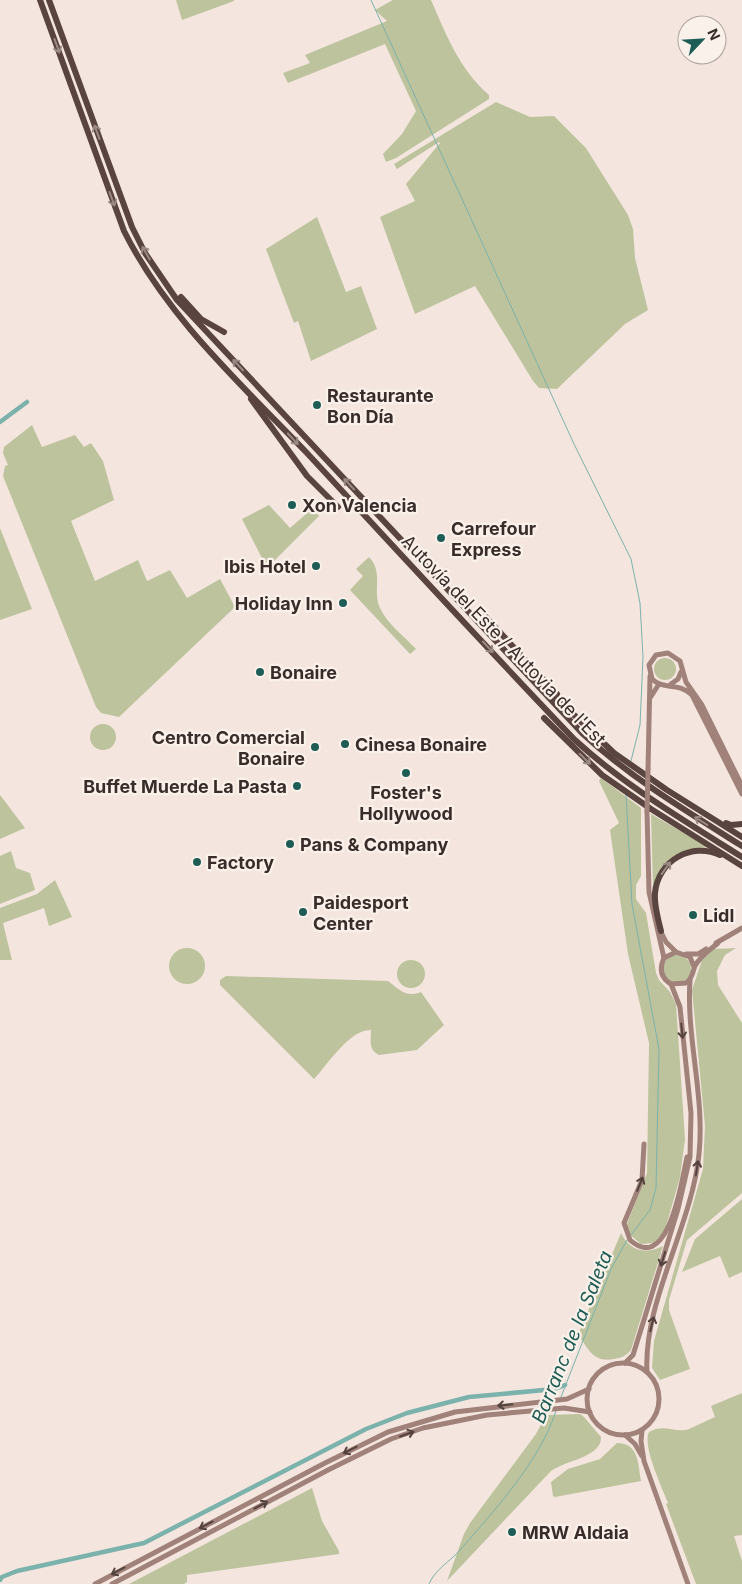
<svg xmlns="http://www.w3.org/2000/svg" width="742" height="1584" font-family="Inter,sans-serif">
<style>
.green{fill:#bdc39d}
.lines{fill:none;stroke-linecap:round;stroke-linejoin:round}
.stream{stroke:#7bb2ab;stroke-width:1}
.canal{stroke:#7bb2ab;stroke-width:4.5}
.secondary{stroke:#a0827a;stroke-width:5}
.highway{stroke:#5a4440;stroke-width:6}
.secondary-bridge{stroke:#a0827a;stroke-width:5}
.oneway{stroke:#9a8984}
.oneway2{stroke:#53423d}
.poi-dot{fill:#1d5d56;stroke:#fbf1eb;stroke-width:2}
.labels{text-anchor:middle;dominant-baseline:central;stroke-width:4.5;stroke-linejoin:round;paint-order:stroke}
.poi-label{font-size:18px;font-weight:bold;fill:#392c29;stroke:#fbf1eb;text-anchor:start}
.street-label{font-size:18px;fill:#392c29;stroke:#fbf1eb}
.water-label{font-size:19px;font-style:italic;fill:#1d5d56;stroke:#fbf1eb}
</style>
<rect width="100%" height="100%" fill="#f4e6de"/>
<g class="green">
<path d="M176,0H234V1L182,20Z"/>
<path d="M393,0H431C446,35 460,70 489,95V99L396,158L386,162L383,154L402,134L416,111L385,44L288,83L283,73L310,63L305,55L387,21L375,10Z"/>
<path d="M496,102L530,117L554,116L586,148L628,215L633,229L635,258L648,310L625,324L557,389L539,388L533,381L475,286L415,314L380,217L415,201L406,184L440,143L439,142L397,169L394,164Z"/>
<path d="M317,217L346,292L361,286L377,329L311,361L298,321L294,323L266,249Z"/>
<path d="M32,425L42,447L75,435L84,447L91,443L103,461L114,500L71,521L95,581L138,560L147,581L170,570L187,598L220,579L235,607L119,717L101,713L96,707L3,476L5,466L8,465L3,453L4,447Z"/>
<path d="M269,505L290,528L313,508L319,516L267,568L242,519Z"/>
<path d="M0,528L32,609L0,620Z"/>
<path d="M369,557C384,573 372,590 380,608C387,624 405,637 416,649L410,654L350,590L363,576L356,569Z"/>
<circle cx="665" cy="669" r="11"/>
<circle cx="103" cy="737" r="13"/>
<path d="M601,778L641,808V876L636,885V899L646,913L656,973L659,980L670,992L676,1004L685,1139L680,1177L665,1230L655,1243L641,1244L628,1233L627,1224L647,1173L649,1043L628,954L610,830L619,823L599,781Z"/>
<path d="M0,795L25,828L0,839Z"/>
<path d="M651,814L708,847C681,850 662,859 653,886Z"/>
<path d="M11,851L16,868L30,873L35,890L0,904V856Z"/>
<path d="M55,880L72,917L49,926L44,908L3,923L12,960H0V908L37,894Z"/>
<path d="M736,948L725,955L717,971L718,985L742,1023V1193L687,1240L669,1300V1310L690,1369L660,1380L652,1368L654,1341L703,1169L705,1126L692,990L702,960L714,949Z"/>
<circle cx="187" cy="966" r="18"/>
<circle cx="677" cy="969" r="14"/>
<circle cx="411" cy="974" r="14"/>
<path d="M226,976L388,981C400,990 406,998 421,992L444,1025L417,1050L379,1055C368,1050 371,1040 371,1030C350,1029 328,1064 314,1079L220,985V980Z"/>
<path d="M742,1199V1272L729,1278L720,1256L682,1272L695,1239Z"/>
<path d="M621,1233C630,1251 645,1255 663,1246L631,1350C626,1356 621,1358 614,1359C593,1363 589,1349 578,1335Z"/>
<path d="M742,1393V1535L734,1536L742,1561V1584H696L666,1504L668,1503C662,1487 642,1446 649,1432C665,1423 675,1434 689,1429L715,1417L711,1406Z"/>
<path d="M580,1414L584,1417L601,1437C602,1457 567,1460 551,1471L447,1581L464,1534L470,1523L536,1434L546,1415Z"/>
<path d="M617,1443C639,1443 638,1464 641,1481L555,1497L553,1496L551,1482L568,1469L600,1459Z"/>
<path d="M312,1488L322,1521L339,1551V1554L187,1575V1582L184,1584H129Z"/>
</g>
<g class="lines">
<g class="stream">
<path d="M371,0L574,444L631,559L640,603L643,657L640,725L631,761"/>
<path d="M626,794L632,904L659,1049L656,1188L650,1210L631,1235"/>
<path d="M561,1397L611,1269L627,1240"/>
<path d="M429,1584C435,1569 450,1562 460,1550C494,1511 540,1461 556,1411"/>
</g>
<g class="canal">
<path d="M0,422L27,402"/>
<path d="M0,1580L2,1577L17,1571L144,1543L366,1429L407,1413L469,1397L555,1389L565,1385"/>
</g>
<g class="secondary">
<path d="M671,684L678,679L681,672"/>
<path d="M650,698L659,684"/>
<path d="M648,770L650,676"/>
<path d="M742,786L702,705L686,682L680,661L668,653L656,655L649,665L652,679C664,691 677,681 692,695L742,794"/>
<path d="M647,811L649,892L664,958"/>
<path d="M659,928L666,942L676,952"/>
<path d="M716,943L742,928"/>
<path d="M686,954H698L706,949"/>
<path d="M694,967L690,957L676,952L664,958C659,969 661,978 671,984L686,983C693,978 692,973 695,966C700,956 710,950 718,943"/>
<path d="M644,1144L642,1180L624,1223L630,1240C669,1275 682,1179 687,1157"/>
<path d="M625,1363L633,1355L643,1323L678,1209L690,1157L691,1113L680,1007L671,984"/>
<circle cx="623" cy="1399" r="36"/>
<path d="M647,1372C643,1302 692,1226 699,1154C705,1096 686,1038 690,980"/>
<path d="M642,1430L641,1441L644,1461L688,1584"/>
<path d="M625,1435L635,1444L642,1456"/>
<path d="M95,1584L325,1463L388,1432L455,1412L567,1399L589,1389"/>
<path d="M112,1584L328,1470L391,1439L423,1428L487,1415L564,1408L590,1412"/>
</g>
<g class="highway">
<path d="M40,0L124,231C167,317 240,383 306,452C395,548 484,645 575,740C625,786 685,821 742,857"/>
<path d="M49,0L132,227L145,253L177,300L582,733C631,778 686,811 742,846"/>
<path d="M181,297L201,319L224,332"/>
<path d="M251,399L307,476L338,507"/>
<path d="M482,613L557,694"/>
<path d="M550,692L614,753L667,790L742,837"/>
<path d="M544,718L602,775L651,809L742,866"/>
<path d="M726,823L731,825L742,824"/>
<path d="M661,931C658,919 654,905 655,893C658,860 692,842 720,855"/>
</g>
<path class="secondary-bridge" d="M647,811L648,770"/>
</g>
<defs><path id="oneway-shaft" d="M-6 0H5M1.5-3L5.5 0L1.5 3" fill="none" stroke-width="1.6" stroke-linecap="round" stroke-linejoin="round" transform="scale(1.25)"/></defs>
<g class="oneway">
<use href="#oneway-shaft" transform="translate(57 46) rotate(70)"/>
<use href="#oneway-shaft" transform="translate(97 132) rotate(-110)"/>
<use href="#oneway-shaft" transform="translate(112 199) rotate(70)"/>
<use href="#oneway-shaft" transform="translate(146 253) rotate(-120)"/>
<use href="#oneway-shaft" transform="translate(238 365) rotate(-133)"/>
<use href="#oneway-shaft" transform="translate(293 439) rotate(47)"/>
<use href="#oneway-shaft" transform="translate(349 484) rotate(-133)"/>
<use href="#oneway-shaft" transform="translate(488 647) rotate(47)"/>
<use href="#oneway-shaft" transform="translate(585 759) rotate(44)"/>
<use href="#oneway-shaft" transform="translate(701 821) rotate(-148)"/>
<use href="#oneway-shaft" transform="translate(666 868) rotate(-54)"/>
</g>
<g class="oneway2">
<use href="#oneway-shaft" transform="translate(682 1031) rotate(84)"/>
<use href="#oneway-shaft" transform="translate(697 1168) rotate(-81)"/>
<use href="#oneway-shaft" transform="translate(640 1184) rotate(-68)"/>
<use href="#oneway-shaft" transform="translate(663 1259) rotate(107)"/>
<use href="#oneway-shaft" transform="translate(652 1324) rotate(-76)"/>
<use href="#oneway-shaft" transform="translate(505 1405) rotate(174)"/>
<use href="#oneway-shaft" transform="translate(407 1434) rotate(-19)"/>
<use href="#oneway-shaft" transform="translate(350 1450) rotate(153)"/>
<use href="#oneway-shaft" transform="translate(261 1505) rotate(-28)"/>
<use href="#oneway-shaft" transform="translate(206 1525) rotate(152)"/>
<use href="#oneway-shaft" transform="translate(118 1571) rotate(152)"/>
</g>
<g class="poi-dot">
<circle cx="317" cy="405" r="5"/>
<circle cx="292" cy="505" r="5"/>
<circle cx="441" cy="538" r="5"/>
<circle cx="316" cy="566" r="5"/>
<circle cx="343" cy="603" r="5"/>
<circle cx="260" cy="672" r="5"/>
<circle cx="345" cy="744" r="5"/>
<circle cx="315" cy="747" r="5"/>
<circle cx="406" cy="773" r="5"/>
<circle cx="297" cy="786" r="5"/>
<circle cx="290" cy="844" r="5"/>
<circle cx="197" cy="862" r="5"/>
<circle cx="303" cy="912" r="5"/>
<circle cx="693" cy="915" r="5"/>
<circle cx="512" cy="1532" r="5"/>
</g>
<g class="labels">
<g class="poi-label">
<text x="327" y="395">Restaurante<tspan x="327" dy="21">Bon Día</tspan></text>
<text x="302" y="505">Xon Valencia</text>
<text x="451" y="528">Carrefour<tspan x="451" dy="21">Express</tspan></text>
<text x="306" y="566" text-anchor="end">Ibis Hotel</text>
<text x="333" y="603" text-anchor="end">Holiday Inn</text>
<text x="270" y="672">Bonaire</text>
<text x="305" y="737" text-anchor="end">Centro Comercial<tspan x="305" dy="21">Bonaire</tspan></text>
<text x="355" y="744">Cinesa Bonaire</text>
<text x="287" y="786" text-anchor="end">Buffet Muerde La Pasta</text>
<text x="406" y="792" text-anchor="middle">Foster's<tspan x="406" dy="21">Hollywood</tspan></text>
<text x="300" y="844">Pans &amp; Company</text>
<text x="207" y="862">Factory</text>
<text x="313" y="902">Paidesport<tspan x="313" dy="21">Center</tspan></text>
<text x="703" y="915">Lidl</text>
<text x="522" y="1532">MRW Aldaia</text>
</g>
<g class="street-label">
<text transform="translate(504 640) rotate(46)">Autovía del Este / Autovia de l'Est</text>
</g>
<g class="water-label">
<text transform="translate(572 1337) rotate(-68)">Barranc de la Saleta</text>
</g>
</g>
<g transform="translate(702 40) rotate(65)"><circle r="24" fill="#fbf1eb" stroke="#ada29d"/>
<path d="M0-4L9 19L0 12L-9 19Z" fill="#1d5d56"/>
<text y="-8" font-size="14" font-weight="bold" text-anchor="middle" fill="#392c29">N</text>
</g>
</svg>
